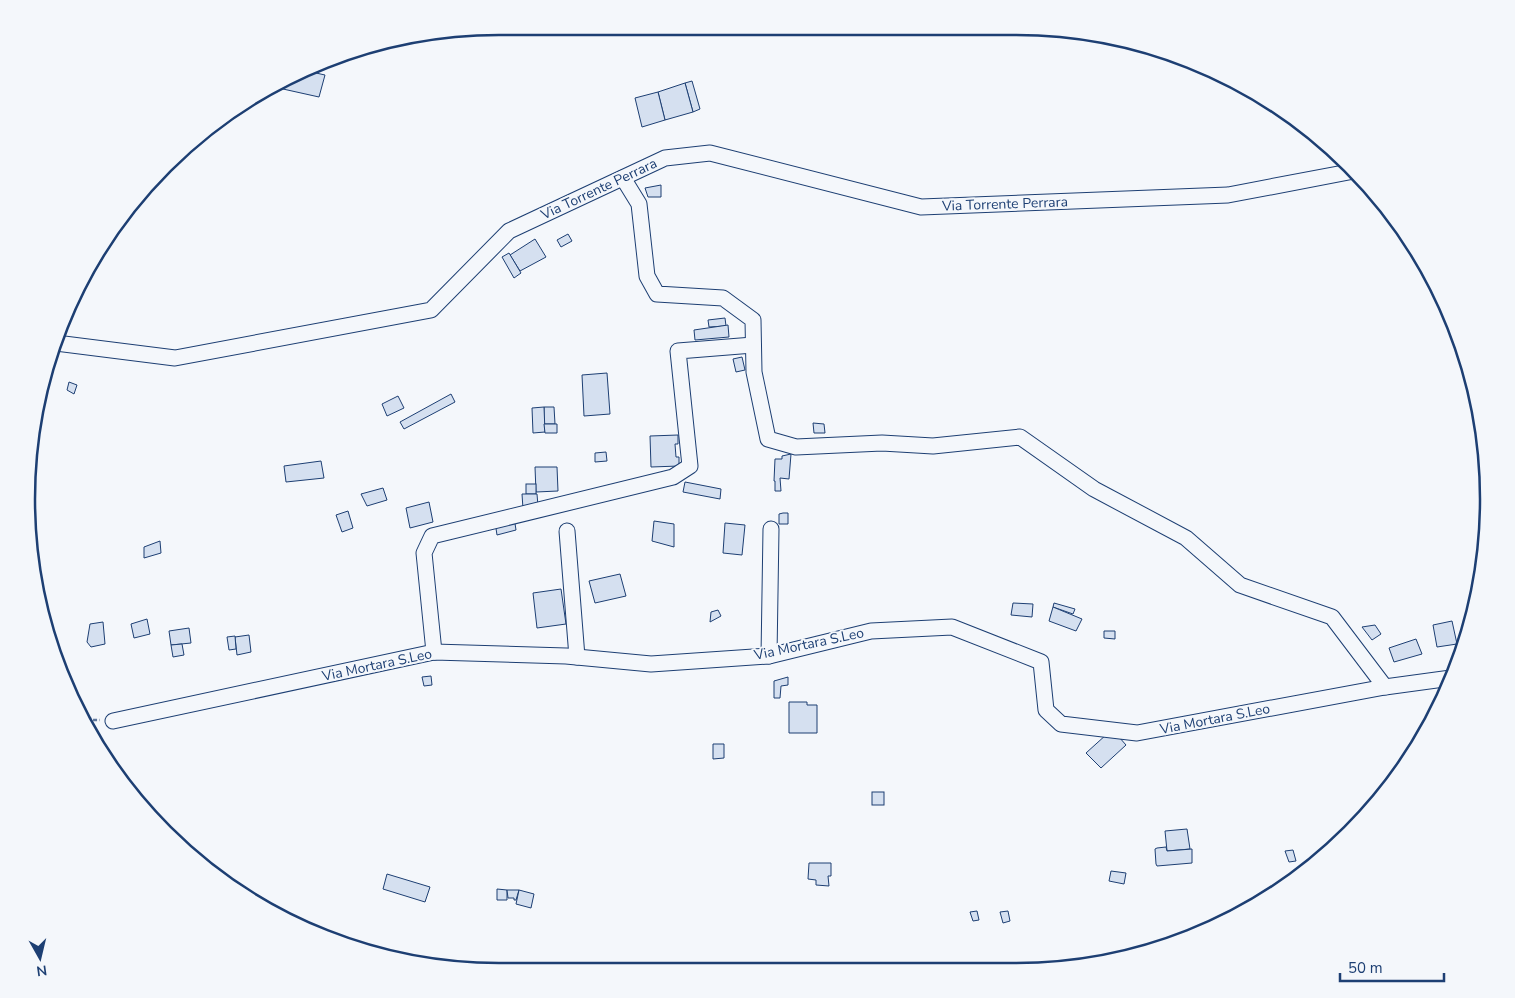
<svg xmlns="http://www.w3.org/2000/svg" width="1515" height="998" font-family="'Nunito Sans',sans-serif">
<style>
.building{fill:#d5e0f0;stroke:#1d3f73}
.lines{fill:none;stroke-linecap:round;stroke-linejoin:round}
.minor-casing{stroke:#1d3f73;stroke-width:17}
.path{stroke:#5e769c;stroke-width:2.5;stroke-dasharray:4 2.5;stroke-linecap:butt}
.minor{stroke:#f4f7fb;stroke-width:15}
.labels{text-anchor:middle;dominant-baseline:central;stroke-width:4;stroke-linejoin:round;paint-order:stroke}
.street-label{font-size:14px;fill:#1d3f73;stroke:#f4f7fb}
.rim{fill:none;stroke:#1d3f73;stroke-width:2.5}
</style>
<rect width="100%" height="100%" fill="#f4f7fb"/>
<g class="building">
<path d="M307,71L325,75L319,97L274,87Z"/>
<path d="M692,81L700,109L693,112L685,83Z"/>
<path d="M685,83L693,112L665,120L658,92Z"/>
<path d="M658,92L665,120L642,127L635,98Z"/>
<path d="M661,185V197H648L645,188Z"/>
<path d="M568,234L572,241L561,247L557,240Z"/>
<path d="M535,239L546,257L520,271L510,255Z"/>
<path d="M509,253L521,273L514,278L502,257Z"/>
<path d="M725,318L726,326L709,327L708,320Z"/>
<path d="M728,325L729,337L695,340L694,330Z"/>
<path d="M742,357L745,370L736,372L733,359Z"/>
<path d="M607,373L610,414L584,416L582,375Z"/>
<path d="M69,382L77,385L74,394L67,390Z"/>
<path d="M451,394L455,402L404,429L400,422Z"/>
<path d="M398,396L404,408L387,416L382,404Z"/>
<path d="M544,407H554L555,424H544Z"/>
<path d="M544,407L545,432L533,433L532,408Z"/>
<path d="M813,423L824,424L825,433H814Z"/>
<path d="M544,424H557V433H545Z"/>
<path d="M678,435V444H675L676,457H679V466L651,467L650,436Z"/>
<path d="M606,452L607,461L595,462V453Z"/>
<path d="M791,454L789,479L780,478L781,491H775V481H774L775,459H782V456Z"/>
<path d="M321,461L324,478L286,482L284,466Z"/>
<path d="M535,467H557L558,491L536,492Z"/>
<path d="M685,482L721,489L720,499L683,492Z"/>
<rect x="526" y="484" width="10" height="10"/>
<path d="M383,488L387,500L367,506L361,494Z"/>
<path d="M522,494H537L538,506L523,509Z"/>
<path d="M429,502L433,522L410,528L406,508Z"/>
<path d="M348,511L353,528L342,532L336,515Z"/>
<path d="M783,513H788V524H779V514Z"/>
<path d="M514,517L516,530L497,535L495,522Z"/>
<path d="M654,521L674,524V547L652,541Z"/>
<path d="M725,523L745,525L742,555L723,553Z"/>
<path d="M160,541L161,553L144,558V547Z"/>
<path d="M620,574L626,596L595,603L589,581Z"/>
<path d="M561,589L566,624L537,628L533,593Z"/>
<path d="M1013,603L1033,604L1032,617L1011,615Z"/>
<path d="M1054,603L1075,609L1073,614L1053,607Z"/>
<path d="M1053,607L1082,619L1076,631L1049,621Z"/>
<path d="M718,610L721,616L710,622L711,612Z"/>
<path d="M147,619L150,634L134,638L131,624Z"/>
<path d="M1452,621L1457,644L1437,647L1433,625Z"/>
<path d="M103,622L105,644L91,647L87,642L90,624Z"/>
<path d="M1375,625L1381,634L1372,640L1362,627Z"/>
<path d="M189,628L191,643L171,645L169,631Z"/>
<path d="M1104,631H1115V639L1104,638Z"/>
<path d="M249,635L251,652L237,655L235,637Z"/>
<path d="M235,636L236,649L229,650L227,637Z"/>
<path d="M1416,639L1422,654L1394,662L1389,648Z"/>
<path d="M182,644L184,655L173,657L171,645Z"/>
<path d="M431,676L432,685L424,686L422,677Z"/>
<path d="M788,677V685L781,686L780,698H774V681Z"/>
<path d="M789,702H807V705H817V733H789Z"/>
<path d="M1107,734L1119,737L1126,745L1101,768L1086,753Z"/>
<path d="M713,744H724V758L713,759Z"/>
<rect x="872" y="792" width="12" height="13"/>
<path d="M1187,829L1190,849L1167,851L1165,831Z"/>
<path d="M1166,847L1167,851L1192,849V863L1157,866L1156,864L1155,849L1157,848Z"/>
<path d="M1293,850L1296,861L1289,862L1285,851Z"/>
<path d="M809,863H831V876H828L829,886L816,885V880L808,879Z"/>
<path d="M1111,871L1126,873L1124,884L1109,881Z"/>
<path d="M387,874L430,887L425,902L383,889Z"/>
<path d="M497,889L507,890V900H497Z"/>
<path d="M507,890H519L516,900H514V898H508Z"/>
<path d="M519,890L534,894L531,908L516,904Z"/>
<path d="M977,911L979,920L973,921L970,912Z"/>
<path d="M1008,911L1010,921L1003,923L1000,912Z"/>
</g>
<g class="lines">
<g class="minor-casing">
<g id="minor">
<path d="M623,178L639,204L647,276L657,294L723,298L753,320L754,372L768,439L796,447L882,443L933,446L1020,437L1094,489L1186,538L1240,585L1332,617L1385,687"/>
<path d="M56,343L175,358L431,310L509,231L665,158L710,153L921,207L1228,195L1354,171"/>
<path d="M567,531L577,657"/>
<path d="M434,652L424,553L432,536L673,477L690,466L678,351L753,345"/>
<path d="M769,656L771,529"/>
<path d="M113,721L434,652L566,656L651,664L769,656L871,631L952,627L1041,662L1046,710L1061,724L1137,733L1385,687L1451,678"/>
</g>
</g>
<path class="path" d="M78,708L92,720H100"/>
<use href="#minor" class="minor"/>
</g>
<g class="labels">
<g class="street-label">
<text transform="translate(599 189) rotate(-25)">Via Torrente Perrara</text>
<text transform="translate(1005 204) rotate(-2)">Via Torrente Perrara</text>
<text transform="translate(809 644) rotate(-12)">Via Mortara S.Leo</text>
<text transform="translate(377 665) rotate(-12)">Via Mortara S.Leo</text>
<text transform="translate(1215 719) rotate(-11)">Via Mortara S.Leo</text>
</g>
</g>
<path d="M0 0H1515V998H0ZM499 35H1016A464 464 0 0 1 1480 499V499A464 464 0 0 1 1016 963H499A464 464 0 0 1 35 499V499A464 464 0 0 1 499 35Z" fill="#f4f7fb" fill-rule="evenodd"/>
<path class="rim" d="M499 35H1016A464 464 0 0 1 1480 499V499A464 464 0 0 1 1016 963H499A464 464 0 0 1 35 499V499A464 464 0 0 1 499 35Z"/>
<g transform="translate(40 958) rotate(172)" stroke="#f4f7fb" stroke-width="4" paint-order="stroke">
<path d="M0-4L9 19L0 12L-9 19Z" fill="#1d3f73"/>
<text y="-8" font-size="14" font-weight="bold" text-anchor="middle" fill="#1d3f73">N</text>
</g>
<path d="M1340 973v8h104v-8" fill="none" stroke="#1d3f73" stroke-width="2.5"/>
<text x="1348" y="973" font-size="15" fill="#1d3f73" stroke="#f4f7fb" stroke-width="4" paint-order="stroke">50 m</text>
</svg>
